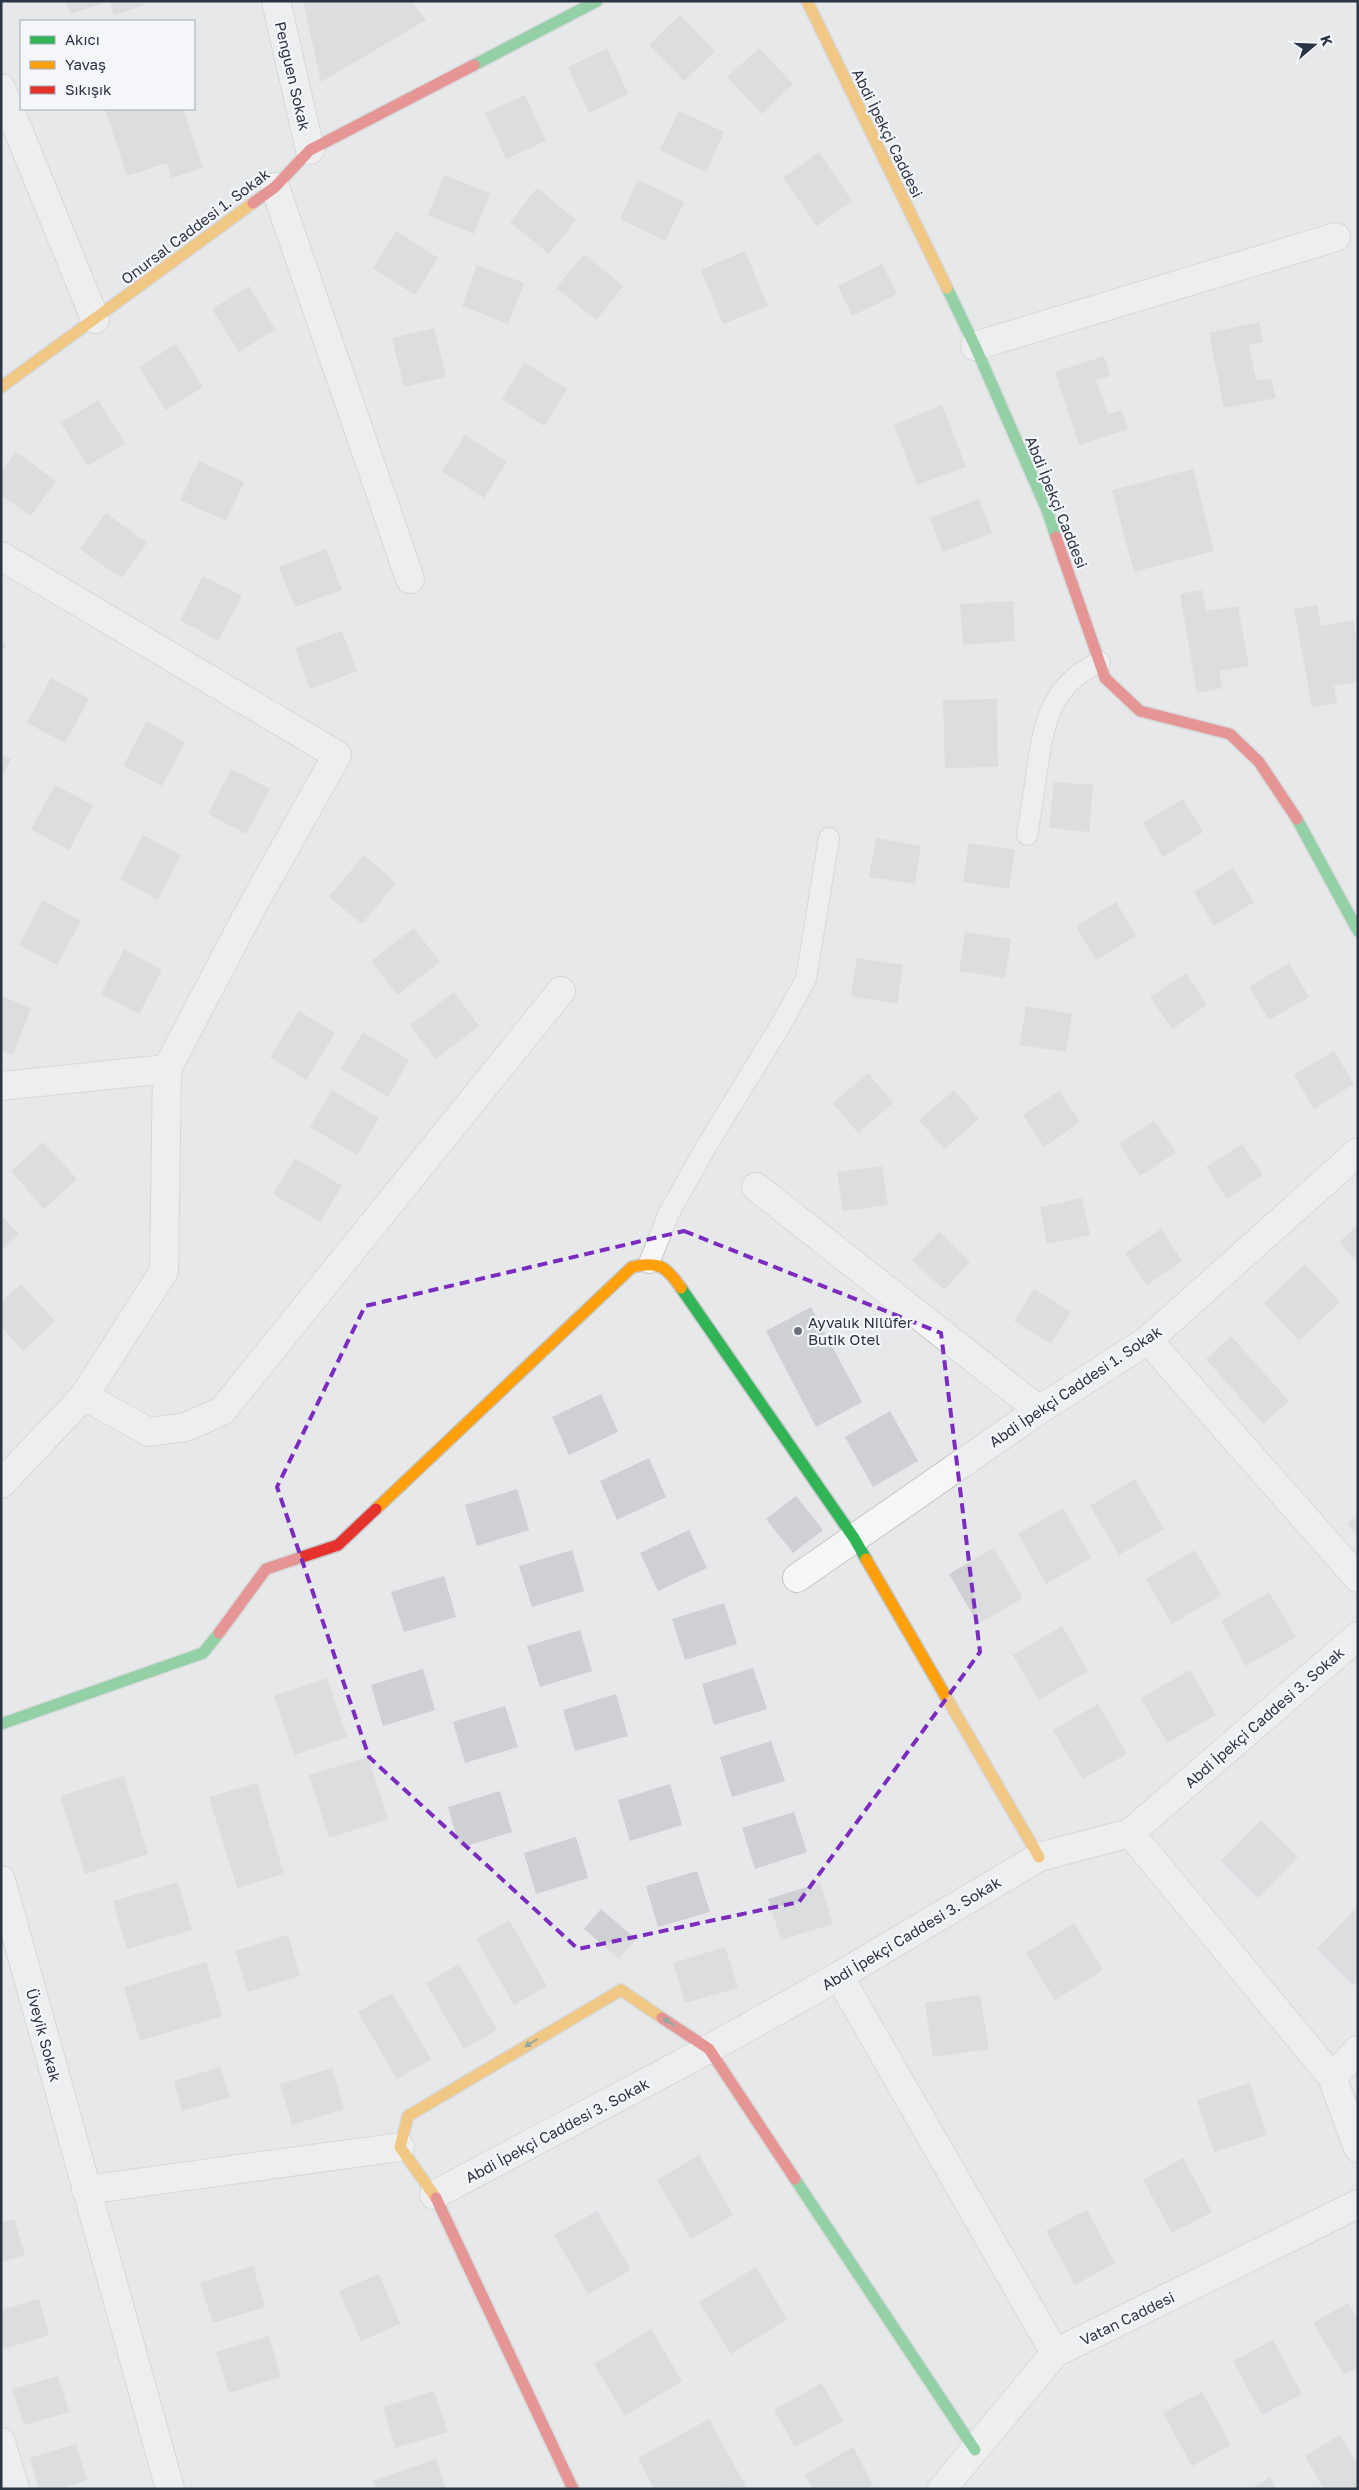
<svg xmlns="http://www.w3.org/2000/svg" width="1359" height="2490" font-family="'Golos Text',sans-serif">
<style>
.building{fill:#ced0d3}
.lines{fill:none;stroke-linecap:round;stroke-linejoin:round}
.lane-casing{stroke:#c4c6c8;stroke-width:22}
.street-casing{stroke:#c4c6c8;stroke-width:30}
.fast-casing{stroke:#c4c6c8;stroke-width:14}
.slow-casing{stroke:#c4c6c8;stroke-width:14}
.jam-casing{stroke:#c4c6c8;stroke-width:14}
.lane{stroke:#f5f6f7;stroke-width:20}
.street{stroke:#f5f6f7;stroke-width:28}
.fast{stroke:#30b455;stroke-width:11}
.slow{stroke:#ff9f0a;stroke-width:11}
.jam{stroke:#e5322d;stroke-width:11}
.oneway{fill:#2d614b}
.marked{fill:none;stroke:#7b2cbf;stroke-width:4;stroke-dasharray:10 6;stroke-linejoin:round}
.poi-dot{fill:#6c737f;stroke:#f4f6f9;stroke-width:2}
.labels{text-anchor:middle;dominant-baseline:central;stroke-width:4.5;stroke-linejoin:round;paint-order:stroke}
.street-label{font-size:15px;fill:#2b3445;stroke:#f4f6f9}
.poi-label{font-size:15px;fill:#2b3445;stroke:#f4f6f9;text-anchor:start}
</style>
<rect width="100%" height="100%" fill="#e6e8ea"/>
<g class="building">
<path d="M66,1H107V2L70,14Z"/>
<path d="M110,1H144L145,5L114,15Z"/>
<path d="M303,1H411L426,20L321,82Z"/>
<path d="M680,15L715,51L684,81L649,45Z"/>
<path d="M607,48L628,94L589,113L568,67Z"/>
<path d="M759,48L793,84L762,114L727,77Z"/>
<path d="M525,95L546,141L506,159L485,113Z"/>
<path d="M105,109H183L203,168L171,178L167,163L127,176Z"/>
<path d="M679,111L724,132L706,172L660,150Z"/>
<path d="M819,152L852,201L817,226L783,178Z"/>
<path d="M444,175L490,193L474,234L428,215Z"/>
<path d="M638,180L684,202L665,241L620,219Z"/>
<path d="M537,188L576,220L549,254L510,222Z"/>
<path d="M396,231L438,258L415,295L373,268Z"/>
<path d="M745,251L768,306L723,324L701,270Z"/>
<path d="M584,254L623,286L596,320L556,288Z"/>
<path d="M882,264L897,294L852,316L838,286Z"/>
<path d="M477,265L524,283L508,324L462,306Z"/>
<path d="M249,286L275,329L239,352L212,309Z"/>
<path d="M1259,322L1263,342L1249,345L1252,362L1257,381L1271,378L1276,398L1224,408L1209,333Z"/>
<path d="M434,328L446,377L404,387L392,338Z"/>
<path d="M176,344L203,387L166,410L139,367Z"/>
<path d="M1104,356L1110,376L1096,380L1108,414L1122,410L1128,429L1079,445L1055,372Z"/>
<path d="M524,362L567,389L544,426L502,399Z"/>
<path d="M98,400L125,443L88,466L61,423Z"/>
<path d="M942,405L966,467L917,485L894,425Z"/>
<path d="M465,435L507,462L484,498L442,471Z"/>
<path d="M16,452L56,481L31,516L1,495V472Z"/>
<path d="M199,461L244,482L226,521L180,500Z"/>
<path d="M1193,469L1214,551L1134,572L1112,490Z"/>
<path d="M979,499L992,533L943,552L930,518Z"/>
<path d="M106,513L147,543L121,578L80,549Z"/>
<path d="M326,549L342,590L295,607L279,567Z"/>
<path d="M203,576L242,596L218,641L180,620Z"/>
<path d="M1202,590L1206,611L1238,606L1249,666L1219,671L1222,688L1197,693L1180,594Z"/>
<path d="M1013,601L1015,641L963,645L960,604Z"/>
<path d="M1317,605L1321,626L1353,620L1358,648V682L1334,686L1337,703L1312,707L1294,609Z"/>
<path d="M342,631L357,671L310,689L295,648Z"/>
<path d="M1,643L6,645L1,654Z"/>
<path d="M51,678L89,699L65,743L27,723Z"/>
<path d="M997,699L998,767L945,768L943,700Z"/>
<path d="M147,721L185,742L162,786L123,766Z"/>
<path d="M1,754L11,759L1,777Z"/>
<path d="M231,769L270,789L246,834L208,814Z"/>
<path d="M1054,782L1093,785L1089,832L1049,828Z"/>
<path d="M55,785L93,805L69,850L31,829Z"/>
<path d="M1183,799L1203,832L1163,857L1143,823Z"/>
<path d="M143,835L181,855L158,900L120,879Z"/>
<path d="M876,838L921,846L915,884L869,877Z"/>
<path d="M969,843L1015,850L1009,889L963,882Z"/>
<path d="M364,855L396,883L362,924L329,897Z"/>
<path d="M1233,868L1254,902L1214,926L1194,892Z"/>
<path d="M43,900L81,921L57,965L19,945Z"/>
<path d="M1116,902L1136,936L1096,960L1076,926Z"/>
<path d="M414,928L440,962L397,995L371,961Z"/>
<path d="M965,932L1011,939L1005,978L959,971Z"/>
<path d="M124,949L162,970L139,1014L101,994Z"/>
<path d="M857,958L903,965L897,1004L851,996Z"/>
<path d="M1289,963L1309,997L1269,1020L1249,987Z"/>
<path d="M1186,973L1207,1005L1172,1029L1150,997Z"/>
<path d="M454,992L479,1026L436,1059L410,1025Z"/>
<path d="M1,996L31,1008L13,1055L1,1050Z"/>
<path d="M1026,1006L1072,1014L1066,1052L1020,1045Z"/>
<path d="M299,1011L335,1033L306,1080L270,1057Z"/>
<path d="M363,1032L409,1060L388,1097L341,1069Z"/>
<path d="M1334,1051L1354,1084L1314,1109L1294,1075Z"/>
<path d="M868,1073L893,1103L858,1133L833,1103Z"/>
<path d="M332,1090L379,1118L357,1155L310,1127Z"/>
<path d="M954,1090L979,1119L944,1149L919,1120Z"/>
<path d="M1059,1091L1080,1122L1044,1147L1023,1115Z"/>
<path d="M1154,1121L1176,1152L1140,1176L1119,1144Z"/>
<path d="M43,1142L77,1179L44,1209L11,1171Z"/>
<path d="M1242,1144L1263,1175L1227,1199L1206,1167Z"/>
<path d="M295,1158L342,1186L320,1222L273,1194Z"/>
<path d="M882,1166L888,1205L843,1211L837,1172Z"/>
<path d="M1082,1198L1090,1235L1047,1244L1040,1207Z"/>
<path d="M1,1215L19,1234L1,1250Z"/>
<path d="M1358,1225V1263L1339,1242Z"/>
<path d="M1161,1229L1182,1261L1147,1285L1125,1253Z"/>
<path d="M939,1232L970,1262L944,1290L912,1260Z"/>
<path d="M1305,1264L1340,1302L1299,1341L1264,1303Z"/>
<path d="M21,1284L55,1321L23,1351L1,1326V1302Z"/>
<path d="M1034,1289L1071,1312L1051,1344L1014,1321Z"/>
<path d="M811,1307L862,1402L816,1427L766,1331Z"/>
<path d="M1231,1336L1289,1401L1263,1424L1206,1359Z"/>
<path d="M601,1394L618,1432L569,1455L552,1417Z"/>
<path d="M890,1411L918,1461L873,1487L845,1437Z"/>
<path d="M649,1458L666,1497L617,1520L600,1481Z"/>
<path d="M1135,1479L1164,1529L1119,1555L1090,1506Z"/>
<path d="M517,1489L529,1530L477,1546L465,1505Z"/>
<path d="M796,1496L823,1530L793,1553L766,1519Z"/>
<path d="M1063,1508L1091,1558L1046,1584L1018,1534Z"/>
<path d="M1358,1514V1536L1347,1523Z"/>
<path d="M689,1530L707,1568L658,1591L640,1553Z"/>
<path d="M994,1548L1023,1598L978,1624L949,1574Z"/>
<path d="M572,1550L584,1591L532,1607L519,1566Z"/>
<path d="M1195,1550L1221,1595L1172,1624L1146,1579Z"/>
<path d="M444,1576L456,1617L404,1632L391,1592Z"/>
<path d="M1269,1592L1296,1637L1246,1666L1221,1621Z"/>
<path d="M724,1603L737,1644L685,1660L672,1619Z"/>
<path d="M1062,1626L1088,1671L1039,1700L1013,1655Z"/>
<path d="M580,1630L592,1671L540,1687L527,1646Z"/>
<path d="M753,1668L767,1709L714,1725L702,1684Z"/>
<path d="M423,1669L435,1710L383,1726L371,1685Z"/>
<path d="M1190,1670L1216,1715L1167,1743L1141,1698Z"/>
<path d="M327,1678L347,1737L294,1755L274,1696Z"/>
<path d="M616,1694L628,1736L575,1751L563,1710Z"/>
<path d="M1098,1704L1127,1754L1082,1779L1053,1730Z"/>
<path d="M505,1706L518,1747L465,1763L453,1722Z"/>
<path d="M771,1741L785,1781L732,1797L720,1757Z"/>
<path d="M368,1757L388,1819L329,1838L309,1775Z"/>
<path d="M124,1776L148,1854L85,1874L60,1796Z"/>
<path d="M257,1783L284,1874L237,1888L209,1797Z"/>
<path d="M670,1784L682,1825L630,1841L618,1800Z"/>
<path d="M500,1791L512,1832L460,1848L448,1807Z"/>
<path d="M794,1812L807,1852L755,1869L742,1828Z"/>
<path d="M1261,1820L1298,1857L1258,1898L1221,1861Z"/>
<path d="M576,1837L588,1878L536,1894L524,1853Z"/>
<path d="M697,1871L710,1912L658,1927L646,1886Z"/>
<path d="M178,1882L192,1930L127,1949L113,1901Z"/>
<path d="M820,1883L833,1924L781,1940L768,1899Z"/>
<path d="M1356,1908L1358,1980L1353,1985L1317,1949Z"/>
<path d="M601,1909L636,1939L619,1959L584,1929Z"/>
<path d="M509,1920L547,1986L514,2005L476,1939Z"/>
<path d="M1074,1923L1103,1970L1055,2000L1026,1953Z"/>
<path d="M288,1935L300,1976L248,1992L235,1951Z"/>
<path d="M725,1947L738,1988L685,2003L673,1963Z"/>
<path d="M206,1962L222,2016L140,2041L124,1987Z"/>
<path d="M459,1964L497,2030L464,2049L426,1983Z"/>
<path d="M392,1993L431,2059L397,2079L358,2012Z"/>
<path d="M980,1995L989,2049L933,2057L925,2003Z"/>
<path d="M220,2067L230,2097L182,2111L174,2081Z"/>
<path d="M332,2068L344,2109L292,2125L280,2084Z"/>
<path d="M1250,2083L1267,2135L1214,2152L1197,2100Z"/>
<path d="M699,2155L733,2215L691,2239L657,2180Z"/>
<path d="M1183,2158L1212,2212L1172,2233L1143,2180Z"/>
<path d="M1087,2210L1115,2263L1075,2285L1046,2231Z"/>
<path d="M597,2211L631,2270L588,2294L554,2235Z"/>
<path d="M14,2219L25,2255L1,2262V2223Z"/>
<path d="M253,2266L265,2307L213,2323L200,2283Z"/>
<path d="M756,2267L787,2319L731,2354L699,2302Z"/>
<path d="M379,2274L400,2324L361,2341L339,2291Z"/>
<path d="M39,2299L49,2335L4,2349L1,2341V2310Z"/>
<path d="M1348,2303L1358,2319V2367L1344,2375L1313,2323Z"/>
<path d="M651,2329L682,2381L625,2416L594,2364Z"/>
<path d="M269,2336L281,2377L229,2393L216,2352Z"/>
<path d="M1273,2340L1302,2394L1262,2415L1233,2361Z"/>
<path d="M58,2376L69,2412L24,2425L12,2389Z"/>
<path d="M822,2383L843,2421L795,2447L774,2410Z"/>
<path d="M434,2391L448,2432L395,2448L383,2407Z"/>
<path d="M1202,2392L1231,2445L1192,2466L1163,2413Z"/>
<path d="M709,2419L746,2487L654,2489L638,2458Z"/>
<path d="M1340,2435L1358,2465V2489H1324L1305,2456Z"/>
<path d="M76,2444L87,2480L58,2489H39L30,2458Z"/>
<path d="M853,2447L873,2485L866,2489H813L805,2475Z"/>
<path d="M436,2459L446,2489H376L373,2481Z"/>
<path d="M1270,2477L1276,2489H1251Z"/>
</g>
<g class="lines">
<g class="lane-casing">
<g id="lane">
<path d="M1027,835C1031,813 1034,791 1037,770C1044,722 1051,684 1100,662"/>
<path d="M649,1263L669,1213L706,1147L780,1026L806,979L829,838"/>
</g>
</g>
<g class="street-casing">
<g id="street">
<path d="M276,1L310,150"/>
<path d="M1,88L95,319"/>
<path d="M275,187L410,579"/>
<path d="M975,346L1336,237"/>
<path d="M1,556L337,755L248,914L167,1069L164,1271L84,1396L1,1484"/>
<path d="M1,1086L167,1069"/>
<path d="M756,1187L1039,1410"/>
<path d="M1148,1340L1358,1578"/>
<path d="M84,1396L149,1432L186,1427L222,1411L561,991"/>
<path d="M797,1578L1039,1410L1148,1340L1358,1152"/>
<path d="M1130,1833L1332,2077L1358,2148"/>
<path d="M1,1880L170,2489"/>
<path d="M839,1976L1055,2353"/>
<path d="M1332,2077L1358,2050"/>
<path d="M86,2190L400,2147"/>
<path d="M434,2195L709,2049L839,1976L1039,1857L1130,1833L1358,1636"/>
<path d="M1,2442L15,2489"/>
<path d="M942,2489L1055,2353L1358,2204"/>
</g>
</g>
<g class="fast-casing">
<g id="fast">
<path d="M474,65L597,1"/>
<path d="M947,288L975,346L1047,510L1056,537"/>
<path d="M1297,819L1358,931"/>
<path d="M681,1288L854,1538L866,1559"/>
<path d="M1,1724L203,1653L219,1633"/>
<path d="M795,2179L975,2450"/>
</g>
</g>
<g class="slow-casing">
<g id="slow">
<path d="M807,1L947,288"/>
<path d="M1,387L253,203"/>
<path d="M376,1509L632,1267C659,1261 666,1266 681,1288"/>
<path d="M866,1559L1039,1857"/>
<path d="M436,2198L400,2147L408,2116L621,1990L662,2018"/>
</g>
</g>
<g class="jam-casing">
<g id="jam">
<path d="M253,203L275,187L310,150L474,65"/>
<path d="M1056,537L1105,678L1140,711L1230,734L1259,762L1297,819"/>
<path d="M219,1633L266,1569L338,1545L376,1509"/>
<path d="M662,2018L709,2049L795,2179"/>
<path d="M436,2198L573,2489"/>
</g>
</g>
<use href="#lane" class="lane"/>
<use href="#street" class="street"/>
<use href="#fast" class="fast"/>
<use href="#slow" class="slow"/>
<use href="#jam" class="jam"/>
</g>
<defs><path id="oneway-solid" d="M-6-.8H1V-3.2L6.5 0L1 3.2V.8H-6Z" transform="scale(1.25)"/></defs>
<g class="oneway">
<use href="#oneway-solid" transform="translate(669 2022) rotate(-146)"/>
<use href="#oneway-solid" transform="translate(531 2043) rotate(149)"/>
</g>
<path d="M0 0H1359V2490H0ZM684,1231L941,1333L980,1652L799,1902L578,1949L369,1757L277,1487L365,1306Z" fill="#e6e8ea" fill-opacity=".55" fill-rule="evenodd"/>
<path class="marked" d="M684,1231L941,1333L980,1652L799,1902L578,1949L369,1757L277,1487L365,1306Z"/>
<circle class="poi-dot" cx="798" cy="1331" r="5"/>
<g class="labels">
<g class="street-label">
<text transform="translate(293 76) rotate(77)">Penguen Sokak</text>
<text transform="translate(888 133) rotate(64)">Abdi İpekçi Caddesi</text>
<text transform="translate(195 226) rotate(-37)">Onursal Caddesi 1. Sokak</text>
<text transform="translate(1057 502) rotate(68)">Abdi İpekçi Caddesi</text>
<text transform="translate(1075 1386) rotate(-34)">Abdi İpekçi Caddesi 1. Sokak</text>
<text transform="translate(1264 1717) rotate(-41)">Abdi İpekçi Caddesi 3. Sokak</text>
<text transform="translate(911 1933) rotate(-31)">Abdi İpekçi Caddesi 3. Sokak</text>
<text transform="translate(44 2035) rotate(75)">Üveyik Sokak</text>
<text transform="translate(557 2130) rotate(-28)">Abdi İpekçi Caddesi 3. Sokak</text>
<text transform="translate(1127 2318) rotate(-26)">Vatan Caddesi</text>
</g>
<g class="poi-label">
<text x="808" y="1322">Ayvalık Nilüfer<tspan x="808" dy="17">Butik Otel</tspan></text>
</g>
</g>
<rect width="1359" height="2490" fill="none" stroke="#2b3445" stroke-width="5"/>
<rect x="20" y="20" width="175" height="90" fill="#f4f6f9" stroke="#a4a8b1"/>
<rect x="30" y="36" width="25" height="8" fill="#30b455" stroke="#a4a8b1"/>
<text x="65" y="45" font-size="15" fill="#2b3445">Akıcı</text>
<rect x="30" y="61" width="25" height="8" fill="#ff9f0a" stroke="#a4a8b1"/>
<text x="65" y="70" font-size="15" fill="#2b3445">Yavaş</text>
<rect x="30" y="86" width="25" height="8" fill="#e5322d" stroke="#a4a8b1"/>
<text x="65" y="95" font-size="15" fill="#2b3445">Sıkışık</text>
<g transform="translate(1314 45) rotate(71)" stroke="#f4f6f9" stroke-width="4" paint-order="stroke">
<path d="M0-4L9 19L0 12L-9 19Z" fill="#2b3445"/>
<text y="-8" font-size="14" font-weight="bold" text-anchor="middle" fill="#2b3445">K</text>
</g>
</svg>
